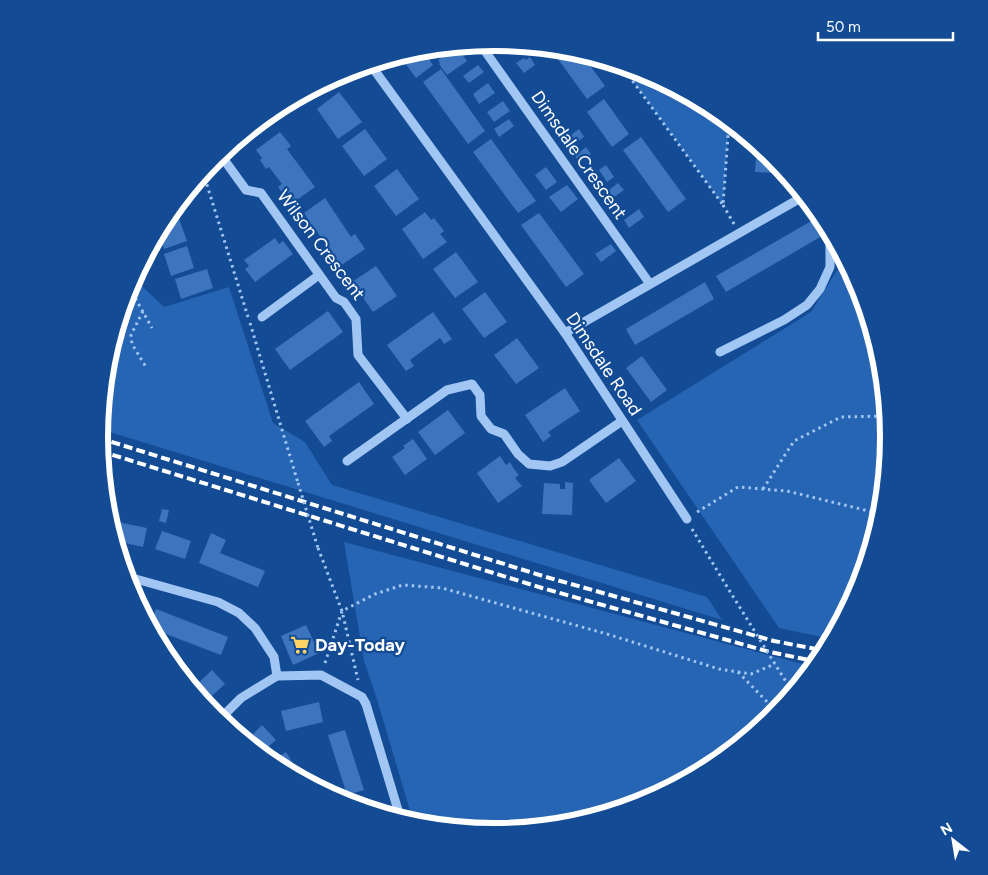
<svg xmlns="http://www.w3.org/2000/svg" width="988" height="875" font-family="Figtree,sans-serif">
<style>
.green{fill:#2664b4}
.building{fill:#3c74bd}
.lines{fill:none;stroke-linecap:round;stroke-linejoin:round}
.path{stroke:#a2c6f3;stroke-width:3;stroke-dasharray:2.5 4;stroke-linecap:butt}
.minor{stroke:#a2c6f3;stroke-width:9}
.rail{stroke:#fff;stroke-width:4;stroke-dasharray:9 4;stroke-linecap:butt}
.path-bridge{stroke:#a2c6f3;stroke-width:3;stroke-dasharray:2.5 4;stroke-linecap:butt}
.labels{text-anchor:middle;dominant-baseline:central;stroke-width:4.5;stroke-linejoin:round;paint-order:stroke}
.street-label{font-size:18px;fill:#fff;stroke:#134b95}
.poi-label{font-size:18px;font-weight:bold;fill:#fff;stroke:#134b95;text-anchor:start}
.rim{fill:none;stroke:#fff;stroke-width:6}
</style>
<rect width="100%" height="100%" fill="#134b95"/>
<g class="green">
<path d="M621,65L645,73L714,109L729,122L723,205Z"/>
<path d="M841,253L859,287L881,361L889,438L881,515L859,589L832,639L779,628L637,420L811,312L841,264Z"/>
<path d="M133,278L164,307L229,287L273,423L305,442L332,485L707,597L722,620L100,429L105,373L125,310L123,306L129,286Z"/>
<path d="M344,542L814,667L773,717L713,766L645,803L571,825L494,832L417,825L414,824L375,693L364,661Z"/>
</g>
<g class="building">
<path d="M457,47L467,61L447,75L439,64L440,63L438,60Z"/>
<path d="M550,48L571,50L581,53L605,86L587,99Z"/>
<path d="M417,50H422L433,65L416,78L399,55Z"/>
<path d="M530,57L535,65L524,73L516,63L524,58L526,60Z"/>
<path d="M478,65L484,72L469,83L463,76Z"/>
<path d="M441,69L485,131L468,144L423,82Z"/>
<path d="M330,80L333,84L310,101L304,93Z"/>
<path d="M488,83L495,93L479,104L473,94Z"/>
<path d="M339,92L362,122L338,139L317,109Z"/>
<path d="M604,99L629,134L612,147L587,112Z"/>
<path d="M503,101L510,111L494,122L487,112Z"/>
<path d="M266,116L271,124L249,139L245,133Z"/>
<path d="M509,119L514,126L499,137L494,129Z"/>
<path d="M365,129L387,159L364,176L342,146Z"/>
<path d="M579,129L584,137L573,145L567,138Z"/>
<path d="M280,132L291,146L287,149L315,187L294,202L287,193L284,195L278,187L282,184L269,167L266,169L260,160L262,158L256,150Z"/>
<path d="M641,137L686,199L668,212L623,150Z"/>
<path d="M491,139L536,201L518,213L473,152Z"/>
<path d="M757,145L774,158L777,163V173L755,172Z"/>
<path d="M586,147L591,154L580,163L575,156Z"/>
<path d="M606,165L614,177L607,182L599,170Z"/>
<path d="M546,167L557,182L546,190L535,175Z"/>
<path d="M397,169L419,199L396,216L374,186Z"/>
<path d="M618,183L624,190L610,200L605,193Z"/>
<path d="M567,185L578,199L561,212L549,197Z"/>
<path d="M325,198L351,237L355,234L365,249L340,266L334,257L332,259L326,250L328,248L316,230L312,233L306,224L310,222L304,213Z"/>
<path d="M639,209L644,217L629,228L624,220Z"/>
<path d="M425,212L431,220L434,218L444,231L440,234L447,242L423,259L402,229Z"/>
<path d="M539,213L584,274L566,287L521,225Z"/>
<path d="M179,219L187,241L164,249L158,232L162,225Z"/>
<path d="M813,220L822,236L726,292L716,276Z"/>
<path d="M275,238L279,244L283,241L293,254L255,282L245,269L249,266L244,260Z"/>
<path d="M611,244L616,251L601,262L595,254Z"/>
<path d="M187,246L194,268L171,276L164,254Z"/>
<path d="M456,252L478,282L455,298L433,269Z"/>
<path d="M376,266L397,296L373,312L352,282Z"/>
<path d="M207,269L213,288L181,299L175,279Z"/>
<path d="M705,282L714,299L635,345L626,329Z"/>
<path d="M485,292L507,322L484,338L462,309Z"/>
<path d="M328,311L343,332L290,370L275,349Z"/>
<path d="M433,312L452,339L444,344L440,338L410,360L414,366L406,371L387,345Z"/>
<path d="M517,338L539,368L516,384L494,355Z"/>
<path d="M642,356L667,390L651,402L626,368Z"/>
<path d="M359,382L374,404L329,436L332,441L324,447L305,421Z"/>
<path d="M565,388L580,411L548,432L551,436L543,442L525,415Z"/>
<path d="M448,410L465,433L435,455L418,432Z"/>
<path d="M413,439L427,459L405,475L392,457L405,448L403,446Z"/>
<path d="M500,456L506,465L510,462L514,469L519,475L515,478L522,486L498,503L477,473Z"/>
<path d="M619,458L636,481L606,503L589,480Z"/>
<path d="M565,482L573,483L572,515L542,514L544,483L560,484V489H565Z"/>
<path d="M162,509L169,510L166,523L159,521Z"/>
<path d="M108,520L147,528L143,547L115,541Z"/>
<path d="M162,531L191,541L185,559L155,549Z"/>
<path d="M211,533L226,540L220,553L265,571L258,587L199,563Z"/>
<path d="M156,609L228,637L221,655L150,628L149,626Z"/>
<path d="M306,625L319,653L293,665L281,636Z"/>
<path d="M212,670L225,684L204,703L192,689Z"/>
<path d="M319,702L323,722L286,731L281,711Z"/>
<path d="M262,725L276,740L260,754L245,742Z"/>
<path d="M345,730L364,790L347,795L328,735Z"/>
<path d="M286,752L295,767L286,772L284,771L277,758Z"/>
</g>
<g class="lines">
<g class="path">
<path d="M621,65L723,205L729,122"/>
<path d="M203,172L248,317"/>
<path d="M723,205L734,224"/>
<path d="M129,287L152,328"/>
<path d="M143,311L131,335L132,344L146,367"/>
<path d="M250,323L298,483"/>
<path d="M763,489L794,441L841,417L887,416"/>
<path d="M697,512L738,487L787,491L881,514"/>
<path d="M692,529L729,590"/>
<path d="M318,548L342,611L358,680"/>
<path d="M325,663L342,611L375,594L403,585L442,588L607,634L719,669L751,674L775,664"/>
<path d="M738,672L777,712"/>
</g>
<g class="minor">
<path d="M480,44L650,284"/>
<path d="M370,64L565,333L687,519"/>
<path d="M220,154L246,190L261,193L336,298L344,302L356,319L358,355L407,419"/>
<path d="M262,317L319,275"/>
<path d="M565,333L804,196"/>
<path d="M720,352L784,320L807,305L820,289L830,267V241L824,224L820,215"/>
<path d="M347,461L447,390L472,384L480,395L481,416L491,429L504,434L518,454L529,464L550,466L562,462L622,421"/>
<path d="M125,576L218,602L239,613L255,628L274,657L277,676"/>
<path d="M219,720L241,698L277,676L321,675L362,697L366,704L401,820"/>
</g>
<g class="rail">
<path d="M99,438L546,577L774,641L826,651"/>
<path d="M100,451L542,588L770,652L819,662"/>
</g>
<g class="path-bridge">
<path d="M298,483L318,548"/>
<path d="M729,590L793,693"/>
</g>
</g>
<defs>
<g id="supermarket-bare" transform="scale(1.5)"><path d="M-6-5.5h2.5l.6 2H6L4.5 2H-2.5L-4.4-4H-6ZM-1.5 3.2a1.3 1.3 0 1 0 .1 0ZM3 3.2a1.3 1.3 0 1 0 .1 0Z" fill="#ffd364" stroke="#134b95" stroke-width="2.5" paint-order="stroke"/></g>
</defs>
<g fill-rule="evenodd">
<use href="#supermarket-bare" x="300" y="645"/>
</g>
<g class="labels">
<g class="street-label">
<text transform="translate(579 155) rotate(55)">Dimsdale Crescent</text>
<text transform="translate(321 245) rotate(53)">Wilson Crescent</text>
<text transform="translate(604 364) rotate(56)">Dimsdale Road</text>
</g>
<g class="poi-label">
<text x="315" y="645">Day-Today</text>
</g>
</g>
<path d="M0 0H988V875H0ZM108 437a386 386 0 1 1 772 0a386 386 0 1 1-772 0Z" fill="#134b95" fill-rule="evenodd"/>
<path class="rim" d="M108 437a386 386 0 1 1 772 0a386 386 0 1 1-772 0Z"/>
<g transform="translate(953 840) rotate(329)" stroke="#134b95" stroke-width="4" paint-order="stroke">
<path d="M0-4L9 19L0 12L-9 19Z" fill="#ffffff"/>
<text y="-8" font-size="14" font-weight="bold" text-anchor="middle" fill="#ffffff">N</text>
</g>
<path d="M818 32v8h135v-8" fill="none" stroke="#ffffff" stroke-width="2.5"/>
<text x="826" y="32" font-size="15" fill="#ffffff" stroke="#134b95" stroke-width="4" paint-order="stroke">50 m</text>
</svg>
